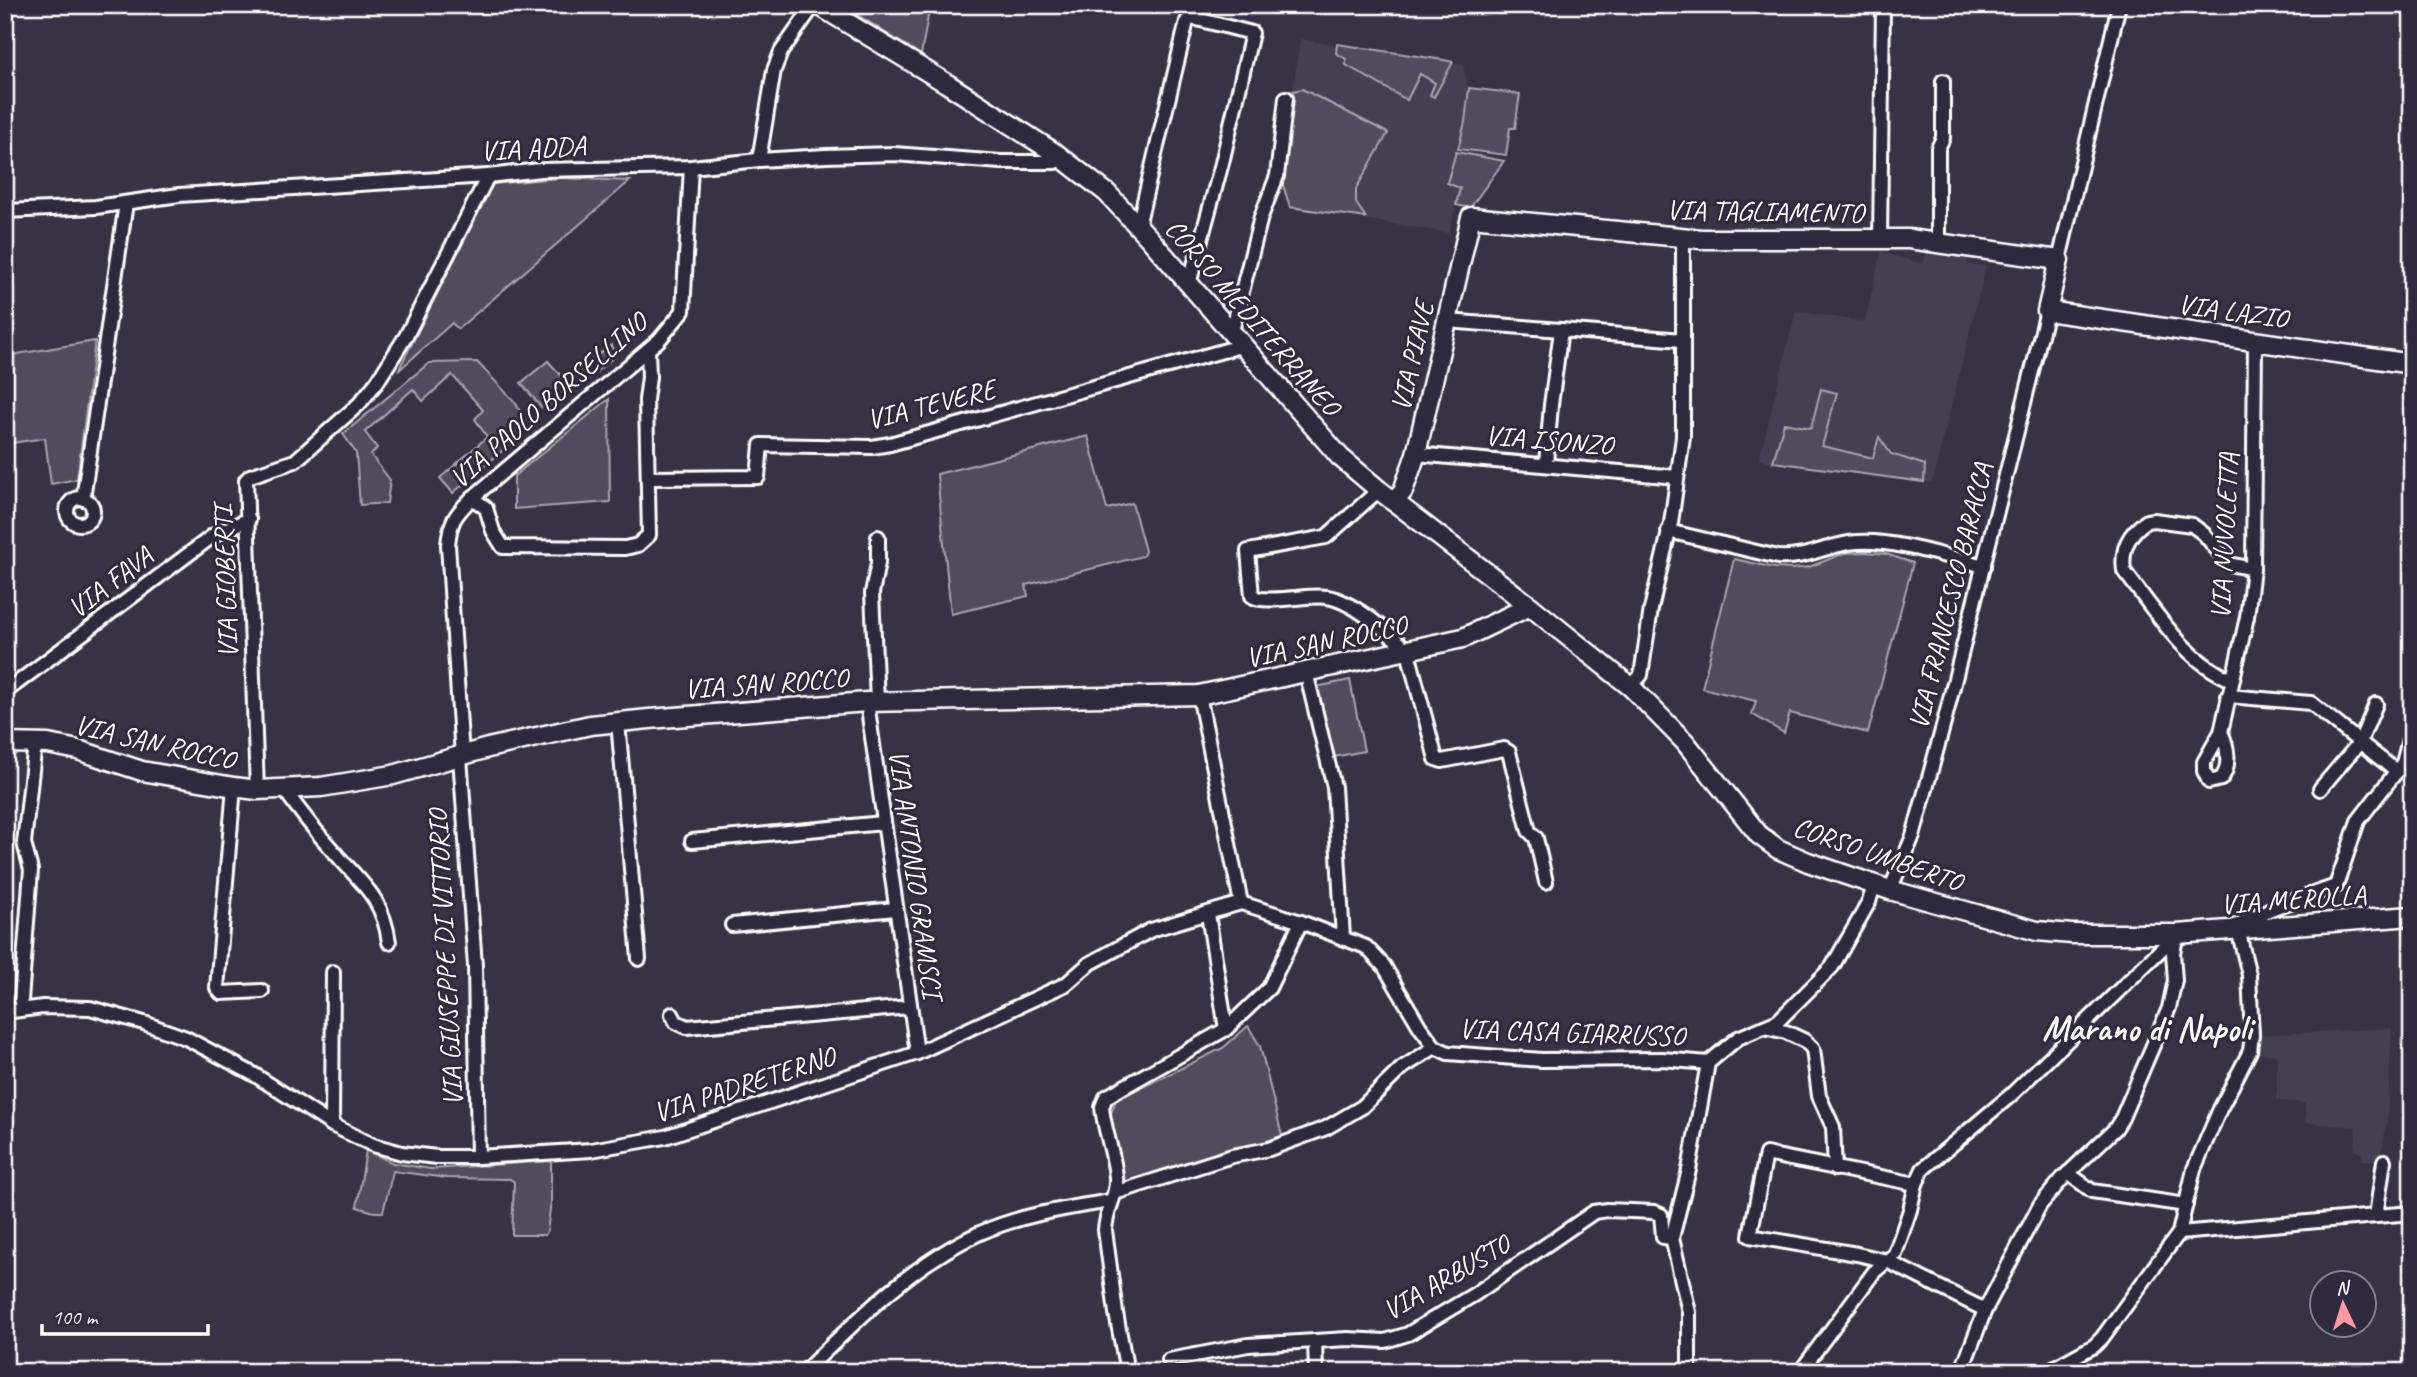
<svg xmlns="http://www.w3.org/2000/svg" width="2417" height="1377" font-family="Caveat,sans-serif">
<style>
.built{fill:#444051}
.green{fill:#514c5c;stroke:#a8a6ae;stroke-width:2}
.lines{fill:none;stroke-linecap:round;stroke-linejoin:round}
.street-casing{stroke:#fff;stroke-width:18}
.secondary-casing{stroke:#fff;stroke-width:23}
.street{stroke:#2f2a3d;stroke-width:12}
.secondary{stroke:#2f2a3d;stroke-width:18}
.labels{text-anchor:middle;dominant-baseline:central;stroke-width:6;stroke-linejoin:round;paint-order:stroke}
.street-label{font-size:28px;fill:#fff;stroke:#2f2a3d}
.district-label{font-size:35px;font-weight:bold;fill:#fff;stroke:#2f2a3d}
</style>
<rect width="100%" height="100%" fill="#373345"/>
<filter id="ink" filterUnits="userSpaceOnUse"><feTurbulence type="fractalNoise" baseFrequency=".0143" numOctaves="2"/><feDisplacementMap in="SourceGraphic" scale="14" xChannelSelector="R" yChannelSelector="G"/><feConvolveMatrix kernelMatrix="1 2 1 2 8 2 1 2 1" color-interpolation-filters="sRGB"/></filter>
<g filter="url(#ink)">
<g class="built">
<path d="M1300,39L1463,65L1468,87L1464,122L1447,183L1460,188L1449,233L1290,207L1281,179Z"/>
<path d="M1927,251L1969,253L1967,264L1986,266L1932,483L1759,460L1796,311L1865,322L1881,252L1923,264Z"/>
<path d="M2392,1028L2387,1121L2380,1161L2363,1160V1153L2355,1150L2357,1127L2306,1123L2305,1103L2277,1101V1055L2256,1053L2257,1035Z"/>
</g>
<g class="green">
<path d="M843,5H930L921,55L842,5Z"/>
<path d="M1337,44L1444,60L1453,62L1434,97L1430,95L1435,83L1420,74L1407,100L1346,65V59L1336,53Z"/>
<path d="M1469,88L1520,94L1515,128H1510L1506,155L1458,149L1465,122Z"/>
<path d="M1302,89L1388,133L1356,189V203L1366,218L1290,207L1281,179L1293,91Z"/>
<path d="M1456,152L1504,161L1470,208L1456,205L1460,188L1447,183Z"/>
<path d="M559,178L630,181L458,329L452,323L398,371L493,184Z"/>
<path d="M95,341L77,479L51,484L45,438L5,444V356Z"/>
<path d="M611,345L616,355L552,409L541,407L521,383L548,361L565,380Z"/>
<path d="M477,362L515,402L523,416L524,432L453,493L440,478L487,437L475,419L483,410L452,375L423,401L413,389L365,432L377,448L371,455L390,480L387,503L360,505L356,453L343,434L429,363Z"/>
<path d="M1821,389L1837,393L1822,446L1873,458L1879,437L1891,454L1925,465L1924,482L1773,462L1784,423L1811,428Z"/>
<path d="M609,399L610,502L514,509V476Z"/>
<path d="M1088,436L1107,509L1132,503L1145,551L1143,556L1026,585L1028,596L951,614L937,474Z"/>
<path d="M1866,552L1886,554L1913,563L1868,733L1790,713L1784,733L1752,714L1756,701L1702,688L1734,559L1775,568L1793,569L1809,567L1845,553Z"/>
<path d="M1350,680L1364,751L1334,757L1316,687Z"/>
<path d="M1248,1026L1260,1046L1284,1144L1126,1185L1110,1116L1116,1100L1223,1048Z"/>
<path d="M366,1150L393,1163L431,1169L551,1161V1202L547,1232L545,1235H512L514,1182L510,1179L447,1178L393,1171L383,1212H374L357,1207Z"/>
</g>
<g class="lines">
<g class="street-casing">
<g id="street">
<path d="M759,160L774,70L781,52L814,5"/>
<path d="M5,211L96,207L179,195L488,176L540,170L691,167L759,160L826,156L894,154L1001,162H1055L1063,158"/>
<path d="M1138,226L1187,21L1193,18L1252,33L1222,163L1189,284"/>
<path d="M1880,239L1883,5"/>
<path d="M1938,243V148L1943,138V81"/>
<path d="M2059,260L2119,5"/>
<path d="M1447,321L1561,330"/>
<path d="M1232,331L1261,217L1277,176L1286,98"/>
<path d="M1416,454L1677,477"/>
<path d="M1546,464L1551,405L1561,330L1682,340"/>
<path d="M649,478L758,477L761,445L872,447L890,444L1244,345"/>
<path d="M1379,490L1326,537L1248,551L1252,596C1265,605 1308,594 1327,597C1351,600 1392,634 1408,652L1436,759L1442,761L1504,749L1509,752L1529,831L1536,838L1546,882"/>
<path d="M472,498L486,508L493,531L503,547L625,548L638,545L649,535L646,400L649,377L648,350"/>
<circle cx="80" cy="511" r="13"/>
<path d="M83,499L126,203"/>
<path d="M1668,531L1778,557C1808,559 1828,544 1857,542C1893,539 1947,557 1984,566"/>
<path d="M1306,672L1334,787L1343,938"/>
<path d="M2232,680C2184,661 2155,610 2124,571C2121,550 2128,533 2147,521L2154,520L2192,525L2204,534L2229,564L2253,569"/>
<path d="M1631,687L1641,675L1651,609L1671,523L1683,437V238"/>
<path d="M5,692L214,535L249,519"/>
<path d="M1199,695L1241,903"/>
<path d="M2228,696L2311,703L2397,772"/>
<path d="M877,701L872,593L878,563V537"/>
<path d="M867,702L917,1053"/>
<path d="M618,722L639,959"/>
<path d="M2221,732C2228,746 2231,766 2221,779L2209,782L2204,771V762L2221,732L2247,617L2253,569L2255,341"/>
<path d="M462,756L448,545C450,521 455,515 472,498L659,340L683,311L691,167"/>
<path d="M460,757L475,966L478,1157"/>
<path d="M234,787L217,988L221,993L262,991"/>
<path d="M284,789C300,812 317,833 336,854C363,885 383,898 389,942"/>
<path d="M2320,789L2360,742L2376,704"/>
<path d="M257,790L246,480L250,476L295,461L359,404L377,382L406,336L488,176"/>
<path d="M692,841L883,823"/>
<path d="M1890,890L1913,836L1944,723L2047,311"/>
<path d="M1208,914L1226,1029"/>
<path d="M732,925L895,909"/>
<path d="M2235,926L2273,908L2336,886L2358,821L2403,763L2412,728"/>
<path d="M21,1000L31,870L24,843L35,743"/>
<path d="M5,1012L43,1007L90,1008L144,1023L186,1038L255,1075L332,1125L373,1145L402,1153L437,1157H478L591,1150L665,1137L917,1053L1066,984L1089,964L1151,930L1241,903L1301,922L1366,947L1384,966L1420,1027L1435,1047L1448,1053L1542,1060L1662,1059L1708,1063"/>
<path d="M672,1014L676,1022L687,1027L909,1007"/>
<path d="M1764,1027L1786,1032L1805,1041L1813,1049L1819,1096L1833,1127L1835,1169"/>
<path d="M332,1125L333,972"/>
<path d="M2068,1173L2092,1191L2186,1205"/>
<path d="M1916,1184L1766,1154L1750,1236L1857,1254L1887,1261L1985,1310"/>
<path d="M1115,1193L1232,1156L1269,1149L1326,1128L1362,1107L1402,1068L1435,1047"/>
<path d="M2376,1216L2384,1161"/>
<path d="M2179,1233L2412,1213"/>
<path d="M1315,1341L1316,1372"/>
<path d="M1169,1360L1248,1345L1348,1339L1385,1341L1408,1334L1475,1294L1594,1212L1607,1210L1654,1212L1661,1215L1663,1237L1672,1238"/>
<path d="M804,1372C857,1320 911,1264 980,1233C1020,1215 1067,1208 1110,1201"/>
<path d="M1127,1372L1116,1313L1105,1230C1106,1210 1118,1194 1116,1177C1114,1153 1104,1130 1102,1107L1106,1097L1226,1029L1269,988L1301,922"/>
<path d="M1689,1372V1312L1672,1238L1689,1170L1708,1063L1738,1038L1778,1021L1832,967L1869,902L1874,885"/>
<path d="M1800,1372L1874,1272L1895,1254L1910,1210L1916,1184L1923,1169L2011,1095L2177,934"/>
<path d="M1961,1372L1985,1310L2040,1205L2063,1178L2115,1129L2122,1118L2169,1008L2175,980L2173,953L2177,934"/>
<path d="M2046,1372L2094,1346L2102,1338L2179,1233L2194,1169L2220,1109L2250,1051L2252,1035L2249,975L2238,929"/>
</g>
</g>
<g class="secondary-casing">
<g id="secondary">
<path d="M818,5L946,83L1058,155L1107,193L1149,238L1340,457L1379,490L1530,606L1631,687L1685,742L1759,835L1778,849L1808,862L1890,890L2037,931L2072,934H2177L2412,916"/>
<path d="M1394,502L1403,491L1416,454L1471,217L1701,239H1909L2059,260L2047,311L2412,364"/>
<path d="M5,743L48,744L78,750L142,771L234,787L257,790L321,787L393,775L488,748L590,725L649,719L867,702L1199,695L1463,638L1530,606"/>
</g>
</g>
<use href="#street" class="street"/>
<use href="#secondary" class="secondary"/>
</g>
</g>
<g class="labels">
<g class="street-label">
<text transform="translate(533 148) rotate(-3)">VIA ADDA</text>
<text transform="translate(1765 211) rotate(1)">VIA TAGLIAMENTO</text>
<text transform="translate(2233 311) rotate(8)">VIA LAZIO</text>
<text transform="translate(1253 317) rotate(49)">CORSO MEDITERRANEO</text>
<text transform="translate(1412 356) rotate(-77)">VIA PIAVE</text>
<text transform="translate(548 400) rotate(-41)">VIA PAOLO BORSELLINO</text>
<text transform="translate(931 404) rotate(-14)">VIA TEVERE</text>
<text transform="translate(1549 440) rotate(5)">VIA ISONZO</text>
<text transform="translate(2224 536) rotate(-87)">VIA NUVOLETTA</text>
<text transform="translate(110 582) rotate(-37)">VIA FAVA</text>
<text transform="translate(225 582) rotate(-92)">VIA GIOBERTI</text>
<text transform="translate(1950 596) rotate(-76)">VIA FRANCESCO BARACCA</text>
<text transform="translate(1326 641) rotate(-12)">VIA SAN ROCCO</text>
<text transform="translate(766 683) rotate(-4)">VIA SAN ROCCO</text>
<text transform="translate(155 742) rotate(13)">VIA SAN ROCCO</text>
<text transform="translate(1878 854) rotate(19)">CORSO UMBERTO</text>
<text transform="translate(916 874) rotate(82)">VIA ANTONIO GRAMSCI</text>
<text transform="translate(2293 899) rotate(-4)">VIA MEROLLA</text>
<text transform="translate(445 958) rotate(-93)">VIA GIUSEPPE DI VITTORIO</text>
<text transform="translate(1572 1032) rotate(2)">VIA CASA GIARRUSSO</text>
<text transform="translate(744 1084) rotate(-18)">VIA PADRETERNO</text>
<text transform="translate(1446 1277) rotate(-30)">VIA ARBUSTO</text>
</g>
<g class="district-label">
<text x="2147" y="1028">Marano di Napoli</text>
</g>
</g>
<rect width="2417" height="1377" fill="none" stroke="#2f2a3d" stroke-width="28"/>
<rect x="14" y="14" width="2389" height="1349" fill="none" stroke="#fff" stroke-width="2.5" filter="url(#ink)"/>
<g transform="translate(2343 1304) rotate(356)"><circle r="33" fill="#2f2a3d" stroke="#827f8b" stroke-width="2"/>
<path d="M0-5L12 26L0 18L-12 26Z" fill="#ff9aa2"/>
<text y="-10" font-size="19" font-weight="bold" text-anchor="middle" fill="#ffffff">N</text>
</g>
<path d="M42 1324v10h166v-10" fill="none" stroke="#ffffff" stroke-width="3.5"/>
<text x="52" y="1324" font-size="21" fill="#ffffff" stroke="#2f2a3d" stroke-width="5" paint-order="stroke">100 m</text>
</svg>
